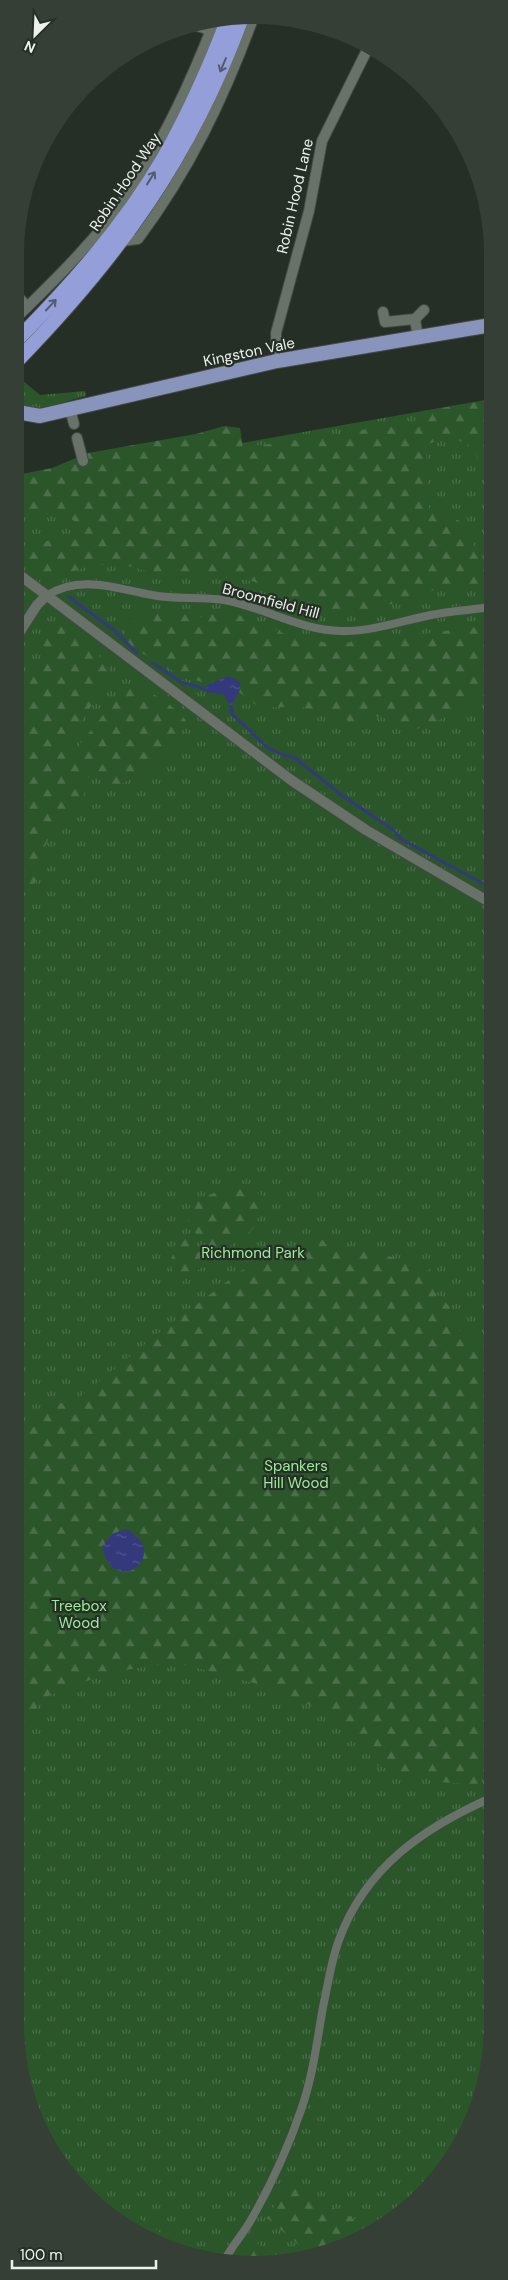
<svg xmlns="http://www.w3.org/2000/svg" width="508" height="2280" font-family="'DM Sans',sans-serif">
<style>
.grass{fill:url(#grass-tufts)}
.forest{fill:url(#forest-firs)}
.pitch{fill:#2b562a}
.water{fill:url(#water-ripples)}
.lines{fill:none;stroke-linecap:round;stroke-linejoin:round}
.stream{stroke:#34397c;stroke-width:3}
.pedestrian-casing{stroke:#444b44;stroke-width:9}
.minor-casing{stroke:#444b44;stroke-width:12}
.primary-casing{stroke:#444b44;stroke-width:16}
.trunk-casing{stroke:#444b44;stroke-width:16}
.pedestrian{stroke:#697268;stroke-width:8}
.minor{stroke:#697268;stroke-width:10}
.primary{stroke:#8994bd;stroke-width:14}
.trunk{stroke:#949fd9;stroke-width:14}
.oneway{stroke:#525c6e}
.labels{text-anchor:middle;dominant-baseline:central;stroke-width:4.5;stroke-linejoin:round;paint-order:stroke}
.street-label{font-size:15px;fill:#ecf1ec;stroke:#262f26}
.park-label{font-size:15px;fill:#9aee98;stroke:#262f26}
</style>
<defs>
<pattern id="grass-tufts" width="24" height="20" patternUnits="userSpaceOnUse" patternTransform="scale(1.25)"><rect width="24" height="20" fill="#2b562a"/><path d="M3 7l-1-3M5 7V3M7 7l1-3M15 17l-1-3M17 17v-4M19 17l1-3" fill="none" stroke="#4a6f49"/></pattern>
<pattern id="forest-firs" width="22" height="20" patternUnits="userSpaceOnUse" patternTransform="scale(1.25)"><rect width="22" height="20" fill="#2b562a"/><path d="M5 1l3.5 6h-7zM16 11l3.5 6h-7z" fill="#4a6f49"/></pattern>
<pattern id="water-ripples" width="26" height="14" patternUnits="userSpaceOnUse" patternTransform="scale(1.25)"><rect width="26" height="14" fill="#34397c"/><path d="M2 4q2-2 4 0t4 0M15 11q2-2 4 0t4 0" fill="none" stroke="#52568f"/></pattern>
</defs>
<rect width="100%" height="100%" fill="#262f26"/>
<g class="grass">
<path d="M22,380L40,395L85,391L86,396L33,411L17,407V386Z"/>
<path d="M491,399V2057L461,2145L400,2215L316,2257L238,2264L149,2240L75,2184L33,2117L15,2026L17,480L123,464Z"/>
</g>
<g class="forest">
<path d="M491,400V460L478,459C476,455 474,451 472,448C462,437 436,438 426,446L429,508L460,521L487,569H491V587H443L373,610L344,615L303,608L253,581L214,576L160,575L118,563L86,567L57,577L35,571L17,552V550L86,529L62,513L17,518V475L52,468L88,453L196,434L224,426L240,428L243,448L414,422L423,411Z"/>
<path d="M226,611L268,625L293,639L330,643L372,642L396,635L434,633L467,627L491,628V696L480,698C465,706 433,725 417,729C393,734 387,703 352,723C324,705 292,706 260,708L226,682H201L178,673L136,650L124,640V630L142,613L172,612L200,617Z"/>
<path d="M57,621L86,638L112,674L61,752H73C94,728 111,702 135,682L170,705L186,720L176,748L152,768L116,787L93,777L82,778L85,787L83,806C73,813 60,821 53,831C49,837 44,848 42,856C39,873 39,892 16,890L17,692H26L43,652V636Z"/>
<path d="M239,1183L267,1198L252,1230L217,1256L187,1224L197,1200Z"/>
<path d="M183,1234L209,1262L176,1286L170,1261Z"/>
<path d="M321,1240L429,1266L435,1292L449,1306L461,1333L485,1337L491,1332V1757L477,1785L439,1782L378,1766L342,1718L258,1684L174,1662L108,1673L38,1700L15,1785L16,1427L48,1405L75,1401L155,1336L274,1246L289,1258Z"/>
<path d="M288,2184L366,2225L377,2227L313,2257L267,2218Z"/>
<path d="M253,2240L278,2261L236,2264Z"/>
</g>
<path class="pitch" d="M133,2214L175,2243L172,2247L149,2240L126,2223Z"/>
<g class="water">
<path d="M228,676L240,682V690L231,706L223,694L206,692L205,686Z"/>
<path d="M126,1529C167,1550 128,1590 108,1562C105,1558 104,1552 102,1547L112,1534Z"/>
</g>
<g class="lines">
<g class="stream">
<path d="M69,597L115,631L137,653"/>
<path d="M153,663L181,682L205,689"/>
<path d="M231,706L232,714L268,748L281,754L295,758L340,794L392,829L401,839L491,888"/>
</g>
<g class="pedestrian-casing">
<g id="pedestrian">
<path d="M46,596C79,574 115,588 152,595C175,600 200,596 224,600C264,607 299,630 341,631C370,632 402,621 431,615C450,611 471,610 491,607"/>
<path d="M224,2261C232,2246 243,2234 251,2220C271,2185 288,2148 301,2110C313,2076 317,2041 323,2007C328,1985 331,1961 339,1940C365,1868 423,1828 491,1798"/>
</g>
</g>
<g class="minor-casing">
<g id="minor">
<path d="M191,24L210,30"/>
<path d="M122,241L138,239C190,169 223,100 253,19"/>
<path d="M17,295L27,307"/>
<path d="M383,312L385,322L415,319L418,338"/>
<path d="M17,317C59,276 101,235 133,186C167,134 192,79 214,22"/>
<path d="M415,319L424,310"/>
<path d="M277,361L276,333L309,211L322,141L369,46"/>
<path d="M70,409L74,424"/>
<path d="M77,438L83,461"/>
<path d="M17,573L291,780L366,830L491,903"/>
<path d="M17,636L37,605L46,596"/>
</g>
</g>
<g class="primary-casing">
<path id="primary" d="M17,412L40,416L277,361L491,325"/>
</g>
<g class="trunk-casing">
<g id="trunk">
<path d="M17,340C71,285 124,226 163,159C188,115 209,68 227,21"/>
<path d="M17,361C119,256 190,158 241,20"/>
</g>
</g>
<use href="#pedestrian" class="pedestrian"/>
<use href="#minor" class="minor"/>
<use href="#primary" class="primary"/>
<use href="#trunk" class="trunk"/>
</g>
<defs><path id="oneway-shaft" d="M-6 0H5M1.5-3L5.5 0L1.5 3" fill="none" stroke-width="1.6" stroke-linecap="round" stroke-linejoin="round" transform="scale(1.25)"/></defs>
<g class="oneway">
<use href="#oneway-shaft" transform="translate(223 65) rotate(113)"/>
<use href="#oneway-shaft" transform="translate(151 178) rotate(-58)"/>
<use href="#oneway-shaft" transform="translate(51 305) rotate(-47)"/>
</g>
<g class="labels">
<g class="street-label">
<text transform="translate(125 182) rotate(-56)">Robin Hood Way</text>
<text transform="translate(295 196) rotate(-77)">Robin Hood Lane</text>
<text transform="translate(249 352) rotate(-12)">Kingston Vale</text>
<text transform="translate(271 601) rotate(15)">Broomfield Hill</text>
</g>
<g class="park-label">
<text x="253" y="1253">Richmond Park</text>
<text x="296" y="1466">Spankers<tspan x="296" dy="17">Hill Wood</tspan></text>
<text x="79" y="1606">Treebox<tspan x="79" dy="17">Wood</tspan></text>
</g>
</g>
<path d="M0 0H508V2280H0ZM254 24H254A230 230 0 0 1 484 254V2026A230 230 0 0 1 254 2256H254A230 230 0 0 1 24 2026V254A230 230 0 0 1 254 24Z" fill="#363f36" fill-rule="evenodd"/>
<g transform="translate(35 35) rotate(204)" stroke="#262f26" stroke-width="4" paint-order="stroke">
<path d="M0-4L9 19L0 12L-9 19Z" fill="#ecf1ec"/>
<text y="-8" font-size="14" font-weight="bold" text-anchor="middle" fill="#ecf1ec">N</text>
</g>
<path d="M12 2260v8h144v-8" fill="none" stroke="#ecf1ec" stroke-width="2.5"/>
<text x="20" y="2260" font-size="15" fill="#ecf1ec" stroke="#262f26" stroke-width="4" paint-order="stroke">100 m</text>
</svg>
